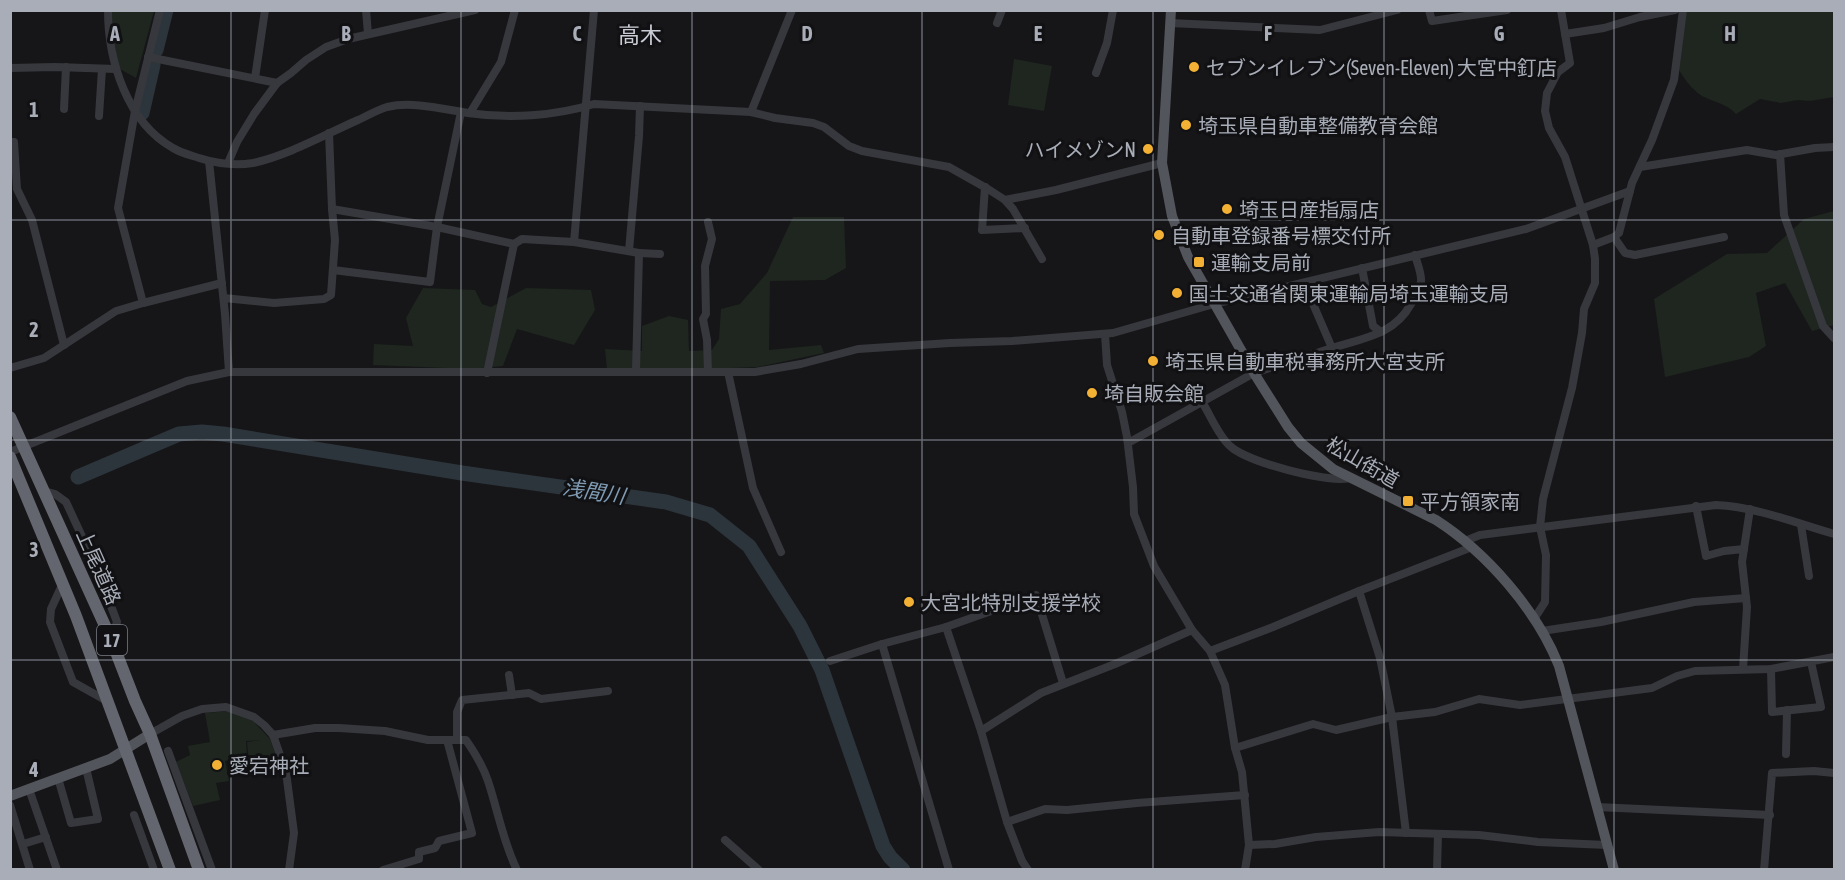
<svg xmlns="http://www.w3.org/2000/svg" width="1845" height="880" font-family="'Asap Condensed','Noto Sans JP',sans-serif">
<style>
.green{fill:#1e261f}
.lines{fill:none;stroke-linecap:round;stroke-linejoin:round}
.river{stroke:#2c353c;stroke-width:15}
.minor{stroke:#37383d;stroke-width:8}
.major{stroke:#53555c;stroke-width:10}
.highway{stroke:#63666e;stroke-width:12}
.grid{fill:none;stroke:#a8adb8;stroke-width:1.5;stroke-opacity:0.55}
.poi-dot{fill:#f2b134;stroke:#111113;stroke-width:2}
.labels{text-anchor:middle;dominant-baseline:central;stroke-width:6;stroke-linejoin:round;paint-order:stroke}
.shield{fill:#111113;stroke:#7b7e86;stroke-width:1.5}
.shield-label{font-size:18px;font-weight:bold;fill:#a8adb8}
.poi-label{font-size:20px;fill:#a8adb8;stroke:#111113;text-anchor:start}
.street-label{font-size:20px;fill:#a8adb8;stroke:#111113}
.water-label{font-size:21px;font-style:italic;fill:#7f9bb3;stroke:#111113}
.quarter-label{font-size:22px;fill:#c9ccd4;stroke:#111113}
.grid-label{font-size:20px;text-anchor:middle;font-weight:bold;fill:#a8adb8;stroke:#111113;stroke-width:6;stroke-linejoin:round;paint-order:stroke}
</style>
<rect width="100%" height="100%" fill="#161618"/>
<g class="green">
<path d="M110,11H154L136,78L118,68Z"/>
<path d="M1684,11H1834V97L1810,101L1798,100L1781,103L1760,99L1736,114C1727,104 1714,102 1702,96C1691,89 1684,78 1677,67Z"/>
<path d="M1014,59L1052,66L1044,111L1008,105Z"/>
<path d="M1834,211V325L1812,331L1785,283L1756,293L1766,346L1749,357L1665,377L1654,299L1727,254L1767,253L1804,219Z"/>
<path d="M793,217H844L846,268L825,280L770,281L769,350L821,345L824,353L757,367L680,370L607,369L605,349L642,351V326L669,316L688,320L689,351L712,350L719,339L721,309L740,304L767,273Z"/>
<path d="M423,288L475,290L482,304L491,307L526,288L591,290L595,310L574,345L517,329L503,366L472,369L373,365L374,344L413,346L406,318Z"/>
<path d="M230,711L252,720L270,739L280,768L250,772L247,742L262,740L246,741L247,757L225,761L229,781L216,783L220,800L193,806L176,762L190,755L188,746L210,742L205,713Z"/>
</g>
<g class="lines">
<g class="river">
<path d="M156,50L166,10"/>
<path d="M142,113L153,65"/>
<path d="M78,477L179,434L202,432L223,434L462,473L666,502L710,515L749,546L800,626L822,670L883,846L890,857L903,870"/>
</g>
<g class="minor">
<path d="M108,10C108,61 127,122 173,148C181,153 190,155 199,158C215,163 235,166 253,163C289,155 324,135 358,120C367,116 377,110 387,107C412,101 443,109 468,113C509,119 555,116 594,104L751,112L775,118L813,123L824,127L849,146L862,151L949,167L988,189L1005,200L1056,190L1162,163"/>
<path d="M366,10L368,34"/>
<path d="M1429,10L1432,21L1507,10"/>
<path d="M997,23L1002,10"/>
<path d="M1170,23L1320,30L1397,10"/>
<path d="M1565,34L1604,28L1640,17L1675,10"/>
<path d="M148,57L277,83"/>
<path d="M10,68L55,67L116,69"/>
<path d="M1096,73L1107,43L1113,10"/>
<path d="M255,78L265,10"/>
<path d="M64,109L66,67"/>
<path d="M461,112L437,227L514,244L487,373"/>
<path d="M751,112L792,10"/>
<path d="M470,113L501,62L515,10"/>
<path d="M99,116L102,69"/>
<path d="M329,133L332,209L437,227L430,282L333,270"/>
<path d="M10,142H14L17,189L32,220L64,345"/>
<path d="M1780,154L1784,215L1823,326L1834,338"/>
<path d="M209,161L225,314L229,372"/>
<path d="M228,163L237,142L254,114L277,83L291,73L306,60L326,47L348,39L475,10"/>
<path d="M1640,167L1747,150L1776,155L1815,148L1834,147"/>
<path d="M985,187L982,230L1025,228"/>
<path d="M1005,200L1013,209L1042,259"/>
<path d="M1614,237L1625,253L1635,255L1724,237"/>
<path d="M574,242L639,253L636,371"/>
<path d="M514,244L522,239L574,242L594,10"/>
<path d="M1593,245L1614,237L1619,233L1632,183L1652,140L1674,80L1683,10"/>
<path d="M629,251L639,136L640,106"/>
<path d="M639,253L660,254"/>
<path d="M1362,268L1373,326L1381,332"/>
<path d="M224,298L274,303L324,299L331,295L335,240L332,209"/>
<path d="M143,303L118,208L135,111L160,10"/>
<path d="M1105,334L1107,365L1122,412L1127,437L1133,487L1134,514L1154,566L1192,630L1210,651L1225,685L1235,748L1242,772L1249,845L1245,870"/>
<path d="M1332,348C1363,338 1394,335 1411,304C1415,297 1419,290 1421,282C1422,274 1417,263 1415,255"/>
<path d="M10,368L44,358L116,311L143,303L222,283"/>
<path d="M708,372L707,340L703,319L706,314L705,266L712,239L708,222"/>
<path d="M728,372L753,488L781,552"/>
<path d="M1202,402C1211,416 1218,435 1230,446C1247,462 1326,483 1350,478"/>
<path d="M1128,443L1254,373L1332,348L1304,283"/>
<path d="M10,452L187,381L229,372H755L801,364L858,349L950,343L1012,341L1113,333L1214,304L1526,229L1630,191"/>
<path d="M44,491L55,494L66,502L98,571L117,622L111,639"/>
<path d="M1696,506L1706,556L1724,551L1744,549"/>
<path d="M1801,525L1809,576"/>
<path d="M1465,541L1480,535L1716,505C1757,507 1796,523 1834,534"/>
<path d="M63,583L51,609L50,622L73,682L107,701"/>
<path d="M1359,591L1380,658L1392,717L1406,833"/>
<path d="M1534,619L1545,602L1546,555L1540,527L1543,499L1572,388L1582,333L1584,309L1595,283V259L1593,245L1565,157L1549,128L1545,111L1547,93L1558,72L1570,63L1561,10"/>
<path d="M946,627L981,731"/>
<path d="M1542,631L1601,622L1694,602L1746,598"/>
<path d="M1210,651L1273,627L1359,591L1472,547"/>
<path d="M830,661L882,644"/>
<path d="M1743,669L1747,607L1742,562L1750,509"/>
<path d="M1771,669L1772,712L1821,707L1811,662"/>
<path d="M509,675L512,695"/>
<path d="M150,734L182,716L202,709L226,707L254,717L264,725L273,735L286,772L294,833L289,870"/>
<path d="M273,735L315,728H339L385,731L428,740H466C475,753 483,766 488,781C498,811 503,842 517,870"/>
<path d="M457,740V712L462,700L529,693L541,699L608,691"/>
<path d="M1235,748L1313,724L1336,730L1392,717L1435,712L1479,699L1520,705L1652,688L1677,676L1695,671L1771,669L1834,657"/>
<path d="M168,751L212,870"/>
<path d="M1786,754L1787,710"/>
<path d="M58,778L71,823L98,819L86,768"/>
<path d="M29,789L57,870"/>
<path d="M10,805L30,870"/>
<path d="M1597,807L1770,815"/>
<path d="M134,815L154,870"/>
<path d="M1007,822L1045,809L1067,810L1137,803L1245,795"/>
<path d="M725,840L759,870"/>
<path d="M23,844L46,837"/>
<path d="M1249,845L1275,844L1316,837L1379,832L1479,835L1538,842L1607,845"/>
<path d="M383,870L419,859V852L435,848L439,841L472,833L447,740"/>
<path d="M949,870L882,644L946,627L1036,595L1063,683"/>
<path d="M1028,870L1022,861L1007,822L981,731L1041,693L1115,664L1192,630"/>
<path d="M1437,870L1438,834"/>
<path d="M1764,870L1772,773L1814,771L1834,773"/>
</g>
<g class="major">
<path d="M1171,10L1162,163L1172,216L1188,257L1254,373L1288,427L1301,443L1333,469L1436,520C1486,552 1537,610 1559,666L1614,870"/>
<path d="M10,796L110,759L150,734"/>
</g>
<g class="highway">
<path d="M10,417L111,639L135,701L150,734L199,870"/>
<path d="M10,457L76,616L170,870"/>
</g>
</g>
<path class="grid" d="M231,10V870M461,10V870M692,10V870M922,10V870M1153,10V870M1384,10V870M1614,10V870M10,220H1834M10,440H1834M10,660H1834"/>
<g class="poi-dot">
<circle cx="1194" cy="67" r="6"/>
<circle cx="1186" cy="125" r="6"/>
<circle cx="1148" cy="149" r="6"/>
<circle cx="1227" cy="209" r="6"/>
<circle cx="1159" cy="235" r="6"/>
<rect x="1193" y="256" width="12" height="12" rx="3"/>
<circle cx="1177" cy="293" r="6"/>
<circle cx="1153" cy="361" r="6"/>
<circle cx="1092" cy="393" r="6"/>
<rect x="1402" y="495" width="12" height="12" rx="3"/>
<circle cx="909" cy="602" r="6"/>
<circle cx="217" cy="765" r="6"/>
</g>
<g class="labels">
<rect class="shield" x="97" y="625" width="30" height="30" rx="4.5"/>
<g class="shield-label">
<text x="112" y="640">17</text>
</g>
<g class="poi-label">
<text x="1206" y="67">セブンイレブン(Seven-Eleven) 大宮中釘店</text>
<text x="1198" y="125">埼玉県自動車整備教育会館</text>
<text x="1136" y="149" text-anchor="end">ハイメゾンN</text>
<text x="1239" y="209">埼玉日産指扇店</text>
<text x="1171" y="235">自動車登録番号標交付所</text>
<text x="1211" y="262">運輸支局前</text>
<text x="1189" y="293">国土交通省関東運輸局埼玉運輸支局</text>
<text x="1165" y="361">埼玉県自動車税事務所大宮支所</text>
<text x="1104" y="393">埼自販会館</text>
<text x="1420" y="501">平方領家南</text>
<text x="921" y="602">大宮北特別支援学校</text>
<text x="229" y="765">愛宕神社</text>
</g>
<g class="street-label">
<text transform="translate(1363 462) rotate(30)">松山街道</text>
<text transform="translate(99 567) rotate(66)">上尾道路</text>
</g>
<g class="water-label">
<text transform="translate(594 491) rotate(9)">浅間川</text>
</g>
<g class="quarter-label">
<text x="640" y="35">高木</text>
</g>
</g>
<g class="grid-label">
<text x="115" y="41">A</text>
<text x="346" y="41">B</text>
<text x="577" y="41">C</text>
<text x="807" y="41">D</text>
<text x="1038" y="41">E</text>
<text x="1268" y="41">F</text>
<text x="1499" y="41">G</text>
<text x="1730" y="41">H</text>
<text x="34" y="117">1</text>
<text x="34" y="337">2</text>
<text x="34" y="557">3</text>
<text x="34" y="777">4</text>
</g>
<rect width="1845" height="880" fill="none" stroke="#a8adb8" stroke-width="24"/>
</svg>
